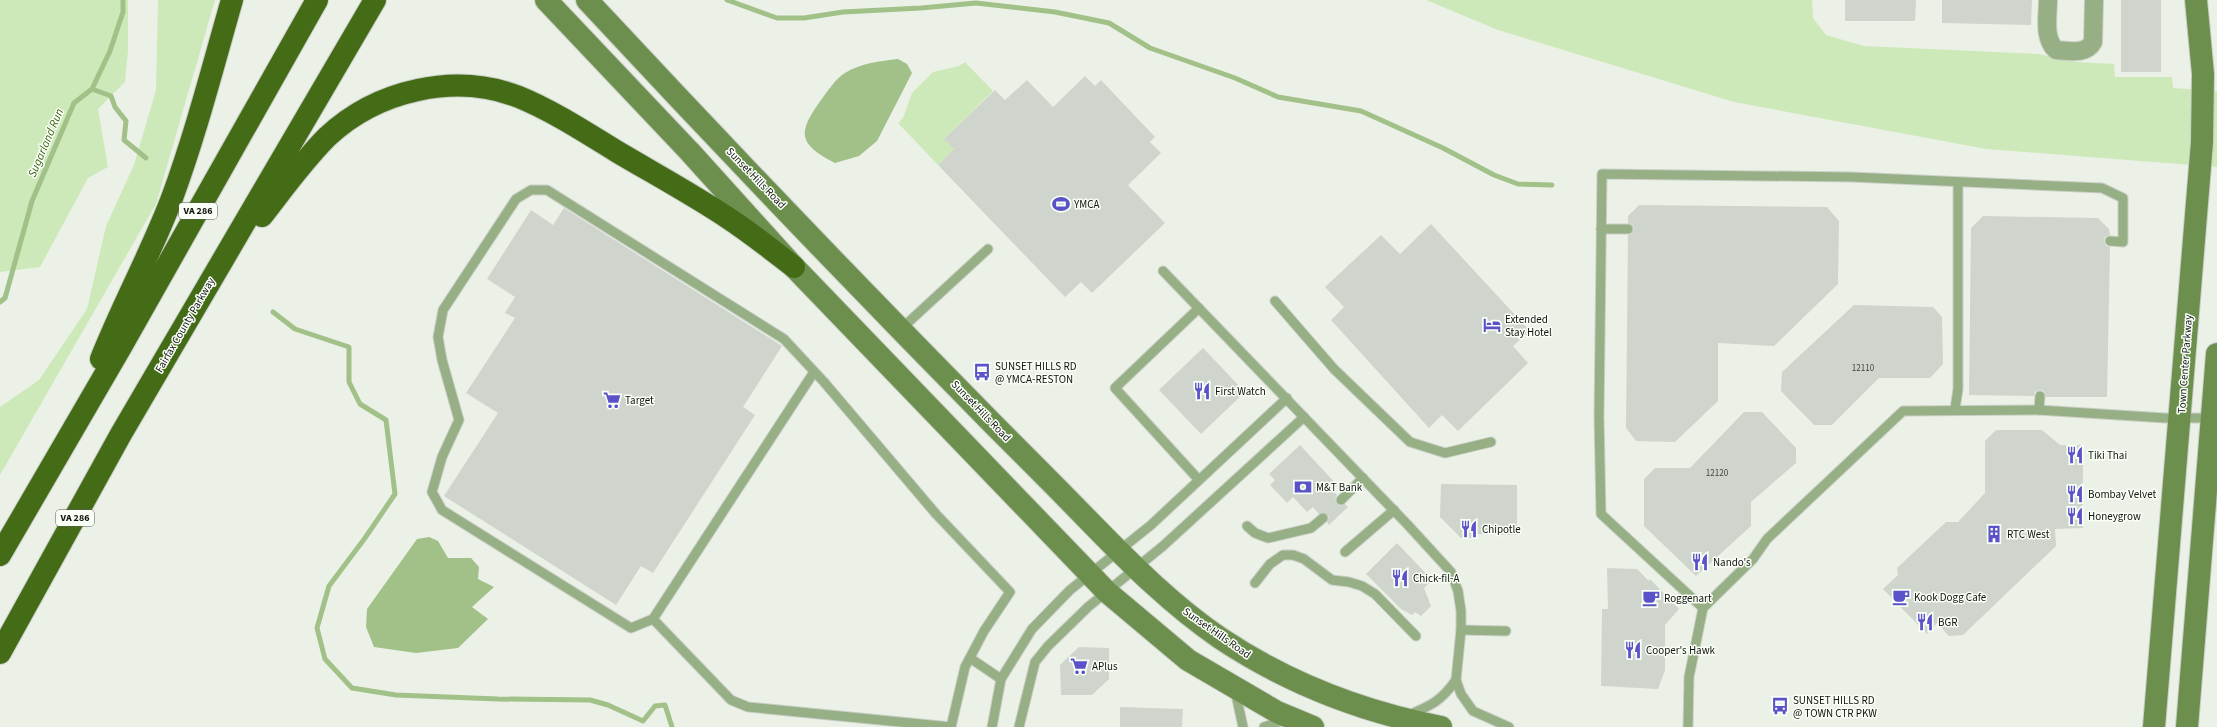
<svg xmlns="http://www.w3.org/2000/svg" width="2217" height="727" font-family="'Source Sans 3',sans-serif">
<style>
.green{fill:#cee9b9}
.water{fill:#a1c188}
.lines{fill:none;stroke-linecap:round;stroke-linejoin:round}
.stream{stroke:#a1c188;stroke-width:5}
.building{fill:#cfd4cc}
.service-casing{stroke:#c9cec6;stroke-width:11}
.minor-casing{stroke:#c9cec6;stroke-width:20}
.secondary-casing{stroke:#c9cec6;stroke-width:24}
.trunk-casing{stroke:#c9cec6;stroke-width:24}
.service{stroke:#97af84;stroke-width:9}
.minor{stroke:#97af84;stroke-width:18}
.secondary{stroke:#6c8f4e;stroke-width:22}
.trunk{stroke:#446c16;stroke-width:22}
.labels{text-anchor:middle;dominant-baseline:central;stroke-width:3;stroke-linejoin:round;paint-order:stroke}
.number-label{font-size:9px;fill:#414440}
.shield{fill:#f9fff6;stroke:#575a56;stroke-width:1}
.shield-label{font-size:10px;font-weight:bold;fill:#121411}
.street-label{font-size:11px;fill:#121411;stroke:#f9fff6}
.poi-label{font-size:11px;fill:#121411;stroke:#f9fff6;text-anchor:start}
.water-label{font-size:12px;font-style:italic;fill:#3e6412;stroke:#f9fff6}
</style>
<rect width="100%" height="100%" fill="#ecf1e8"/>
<g class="green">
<path d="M0,0H128V51L125,82L98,109L108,167L88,178L40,267L0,272Z"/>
<path d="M158,0H215L156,204L0,475V407L39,380L87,309L106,226L134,165L156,90Z"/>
<path d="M1426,0H1812L1813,18L1826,35L1864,46L2038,54L2078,62L2114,64L2115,77H2172L2173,88L2217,91V167L1986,149L1734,102L1498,30Z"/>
<path d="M965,62L993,91L944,139L954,149L938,165L898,123L903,118L912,93L933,72L959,66Z"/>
</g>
<g class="water">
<path d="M898,59L907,64L912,73L877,141L859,156L835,163C798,144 797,133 821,100C828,91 835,79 845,73C861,63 880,61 898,59Z"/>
<path d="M429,537L438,541L448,558H471L479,567L478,579L494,587L472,607L488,619L458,648L416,653L374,647L366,627L367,609L417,539Z"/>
</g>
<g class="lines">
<g class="stream">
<path d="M727,0L777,18H804L843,12L921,8L976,3L1055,12L1109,23L1150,48L1235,78L1278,97L1361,111L1443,148L1494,175L1518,184L1552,185"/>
<path d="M92,89L111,96L115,107L126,121L124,140L146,158"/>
<path d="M0,302L5,298L32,201L74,103L92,89L110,51L123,12V0"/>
<path d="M273,312L295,329L349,347V382L360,404L386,420L395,494L365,538L329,586L317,628L325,659L352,688L396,695L498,699L590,700L608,705L643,721L655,706L665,705L672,727"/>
</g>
</g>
<g class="building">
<path d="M1845,0H1916L1915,21H1845Z"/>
<path d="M1942,0H2032L2031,25L1942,23Z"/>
<rect x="2121" y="0" width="40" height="72"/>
<path d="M1085,76L1095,86L1101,80L1155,137L1150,142L1161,153L1128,185L1165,223L1092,293L1081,282L1065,297L938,165L954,149L944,139L995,90L1005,100L1027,80L1053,107Z"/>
<path d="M1639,205L1827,207L1839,221L1838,284L1774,346L1718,343V401L1675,442L1636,441L1626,428L1628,235L1631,234L1634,229L1633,226L1628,223V216Z"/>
<path d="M564,208L782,346L743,407L755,415L653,573L641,566L616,605L444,496L498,413L466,393L515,318L505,313L515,297L487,279L531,210L553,225Z"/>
<path d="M1983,216L2098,218L2109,229L2110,235L2105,237L2104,241L2106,246L2110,247L2107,397H2046L2044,391L2040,390L2035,392L2034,396L1969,395L1971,228Z"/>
<path d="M1431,224L1530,331L1513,346L1528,363L1458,431L1442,415L1429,428L1331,320L1344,307L1325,287L1381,235L1400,254Z"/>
<path d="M1854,305L1933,307L1942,317L1943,364L1930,378H1879L1832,425H1814L1781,391L1782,372Z"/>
<path d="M1203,348L1245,392L1201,434L1159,390Z"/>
<path d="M1744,412H1762L1796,448V463L1751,502V526L1696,576L1644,526V479L1655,468H1690Z"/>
<path d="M1996,430H2042L2060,445H2083V528L2055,529L2056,546L1963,635L1949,636L1937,623L1927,634L1883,589L1898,575L1897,568L1946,522H1958L1985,493V441Z"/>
<path d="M1300,445L1337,485L1332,490L1337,495L1335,499L1337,504L1340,506L1345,504L1348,507L1329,525L1327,522L1329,517L1325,513L1319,514L1313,507L1307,512L1293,497L1287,503L1270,485L1275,480L1269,474Z"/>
<path d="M1441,484L1517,485V535L1476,534V538H1461L1440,517Z"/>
<path d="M1397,543L1432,580L1424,588L1431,606L1421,616L1415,612L1412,615L1401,609L1366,574Z"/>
<path d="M1607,568L1637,569L1649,581L1650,579L1679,609L1665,625V670L1658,689L1601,686L1602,609H1608Z"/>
<path d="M1079,647L1109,648V679L1092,695H1061L1060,665Z"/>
<path d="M1120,707L1183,709L1182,727H1120Z"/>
</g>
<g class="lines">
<g class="service-casing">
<g id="service">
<path d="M1601,229H1628"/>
<path d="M1163,271L1407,524L1451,572L1458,591L1461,611V630L1456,680L1461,694L1473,711L1509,727"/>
<path d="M1275,301L1334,369L1410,442L1445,453L1491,442"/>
<path d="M901,329L988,249"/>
<path d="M814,372L653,619L631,628L442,510L432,492L442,457L459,420L442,360L438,337L443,310L516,199L531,190H547L784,339L824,382L936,514L1010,592L984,631L965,667L951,727"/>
<path d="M1955,409L1958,389V183"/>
<path d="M2039,410L2040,396"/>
<path d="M1198,479L1115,388L1199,308"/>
<path d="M1341,500L1363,478"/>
<path d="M1247,526L1255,533L1268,538L1311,528L1323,518"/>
<path d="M1345,552L1394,510"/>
<path d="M1255,583L1270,564L1283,555H1293L1304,559L1332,580L1349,582L1362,586L1375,594L1416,636"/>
<path d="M1703,608L1601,514L1599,417L1602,174L1851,177L2102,188L2123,198V242L2110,241"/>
<path d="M653,619L731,700L748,707L951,727"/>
<path d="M1461,630L1506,631"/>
<path d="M970,658L1001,679"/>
<path d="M1235,690L1243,727"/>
<path d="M1409,715C1432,705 1441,701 1456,680"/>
<path d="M992,727L1001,679L1032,629L1070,590L1151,525L1287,398"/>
<path d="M1019,727L1035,662L1048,646L1088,607L1163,546L1304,417"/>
<path d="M1264,727L1285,720"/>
<path d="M1688,727L1689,677L1703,608L1753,559L1767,539L1903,411L2039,410L2165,418H2212"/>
</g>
</g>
<g class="minor-casing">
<path id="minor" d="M2048,0C2048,16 2043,38 2056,50C2069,51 2086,55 2093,42L2094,0"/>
</g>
<g class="secondary-casing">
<g id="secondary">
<path d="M546,0L690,152L794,267L1107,592L1188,660L1277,712L1313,727"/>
<path d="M587,0C721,144 857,286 995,426C1027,458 1060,491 1092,524C1132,565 1172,605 1220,638C1286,682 1363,712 1441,727"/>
<path d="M2154,727L2202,142L2203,74L2196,0"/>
<path d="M2187,727L2217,354"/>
</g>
</g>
<g class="trunk-casing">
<g id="trunk">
<path d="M262,216C283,189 303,161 327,137C377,90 455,72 519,97C553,111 585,132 616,151C653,173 692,194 728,218C751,233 772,250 794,267"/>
<path d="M101,359C123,304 151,253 172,198C196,133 213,66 232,0"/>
<path d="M0,555L121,347L317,0"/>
<path d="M0,653L121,434L375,0"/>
</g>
</g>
<use href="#service" class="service"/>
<use href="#minor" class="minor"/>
<use href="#secondary" class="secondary"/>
<use href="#trunk" class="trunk"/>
</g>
<defs>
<g id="stadium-bare" transform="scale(1.38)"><path d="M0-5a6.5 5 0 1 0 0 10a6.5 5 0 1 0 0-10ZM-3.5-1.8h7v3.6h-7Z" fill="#5b51c9" stroke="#f9fff6" stroke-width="2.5" paint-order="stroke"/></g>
<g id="hotel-bare" transform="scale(1.38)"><path d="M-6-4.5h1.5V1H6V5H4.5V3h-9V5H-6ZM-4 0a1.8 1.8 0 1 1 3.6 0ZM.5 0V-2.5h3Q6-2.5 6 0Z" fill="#5b51c9" stroke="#f9fff6" stroke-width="2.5" paint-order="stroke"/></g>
<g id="bus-bare" transform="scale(1.38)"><path d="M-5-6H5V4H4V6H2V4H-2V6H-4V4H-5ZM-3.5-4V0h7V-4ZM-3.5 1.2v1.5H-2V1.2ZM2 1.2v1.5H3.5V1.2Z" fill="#5b51c9" stroke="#f9fff6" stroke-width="2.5" paint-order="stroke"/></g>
<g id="restaurant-bare" transform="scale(1.38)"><path d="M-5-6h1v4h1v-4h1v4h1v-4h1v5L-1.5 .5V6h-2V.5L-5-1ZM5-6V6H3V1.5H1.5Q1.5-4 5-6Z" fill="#5b51c9" stroke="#f9fff6" stroke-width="2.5" paint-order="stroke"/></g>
<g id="supermarket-bare" transform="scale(1.38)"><path d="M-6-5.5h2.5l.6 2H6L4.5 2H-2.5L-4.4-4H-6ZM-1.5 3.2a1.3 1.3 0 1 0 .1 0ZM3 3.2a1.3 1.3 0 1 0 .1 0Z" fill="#5b51c9" stroke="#f9fff6" stroke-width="2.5" paint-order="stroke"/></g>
<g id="bank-bare" transform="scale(1.38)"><path d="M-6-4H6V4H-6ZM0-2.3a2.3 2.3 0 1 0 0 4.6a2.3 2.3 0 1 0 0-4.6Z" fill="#5b51c9" stroke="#f9fff6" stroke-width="2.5" paint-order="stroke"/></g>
<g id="building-bare" transform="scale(1.38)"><path d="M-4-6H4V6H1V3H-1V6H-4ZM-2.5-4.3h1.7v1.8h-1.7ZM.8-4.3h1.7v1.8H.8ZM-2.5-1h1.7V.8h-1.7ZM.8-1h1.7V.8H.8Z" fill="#5b51c9" stroke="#f9fff6" stroke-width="2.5" paint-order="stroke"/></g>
<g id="cafe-bare" transform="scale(1.38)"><path d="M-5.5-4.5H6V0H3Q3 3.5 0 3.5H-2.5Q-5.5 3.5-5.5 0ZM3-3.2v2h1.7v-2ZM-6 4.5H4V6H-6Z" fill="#5b51c9" stroke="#f9fff6" stroke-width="2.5" paint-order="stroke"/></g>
</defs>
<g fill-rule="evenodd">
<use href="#stadium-bare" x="1061" y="204"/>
<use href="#hotel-bare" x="1492" y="325"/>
<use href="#bus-bare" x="982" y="372"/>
<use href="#restaurant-bare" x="1202" y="391"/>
<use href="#supermarket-bare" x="612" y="400"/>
<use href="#restaurant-bare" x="2075" y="455"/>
<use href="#bank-bare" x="1303" y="487"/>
<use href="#restaurant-bare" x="2075" y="494"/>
<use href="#restaurant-bare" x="2075" y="516"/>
<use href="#restaurant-bare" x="1469" y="529"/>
<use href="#building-bare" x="1994" y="534"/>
<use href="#restaurant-bare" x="1700" y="562"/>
<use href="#restaurant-bare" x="1400" y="578"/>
<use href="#cafe-bare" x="1901" y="597"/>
<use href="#cafe-bare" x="1651" y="598"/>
<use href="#restaurant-bare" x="1925" y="622"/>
<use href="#restaurant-bare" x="1633" y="650"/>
<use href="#supermarket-bare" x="1079" y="666"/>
<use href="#bus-bare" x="1780" y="706"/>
</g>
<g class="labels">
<g class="number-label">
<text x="1863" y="368">12110</text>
<text x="1717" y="473">12120</text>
</g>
<g class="shield">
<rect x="179" y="203" width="38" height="16" rx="3"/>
<rect x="56" y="510" width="38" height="16" rx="3"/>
</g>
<g class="shield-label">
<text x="198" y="211">VA 286</text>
<text x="75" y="518">VA 286</text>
</g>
<g class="street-label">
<text transform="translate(756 178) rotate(46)">Sunset Hills Road</text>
<text transform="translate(185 325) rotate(-60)">Fairfax County Parkway</text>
<text transform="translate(2185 364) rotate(-86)">Town Center Parkway</text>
<text transform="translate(981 411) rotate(46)">Sunset Hills Road</text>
<text transform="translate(1217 633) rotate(35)">Sunset Hills Road</text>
</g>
<g class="poi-label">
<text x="1074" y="204">YMCA</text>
<text x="1505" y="319">Extended<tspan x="1505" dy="13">Stay Hotel</tspan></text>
<text x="995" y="366">SUNSET HILLS RD<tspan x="995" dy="13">@ YMCA-RESTON</tspan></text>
<text x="1215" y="391">First Watch</text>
<text x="625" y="400">Target</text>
<text x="2088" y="455">Tiki Thai</text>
<text x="1316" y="487">M&amp;T Bank</text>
<text x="2088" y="494">Bombay Velvet</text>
<text x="2088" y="516">Honeygrow</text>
<text x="1482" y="529">Chipotle</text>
<text x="2007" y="534">RTC West</text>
<text x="1713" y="562">Nando's</text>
<text x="1413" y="578">Chick-fil-A</text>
<text x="1914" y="597">Kook Dogg Cafe</text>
<text x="1664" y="598">Roggenart</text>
<text x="1938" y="622">BGR</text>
<text x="1646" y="650">Cooper's Hawk</text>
<text x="1092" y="666">APlus</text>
<text x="1793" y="700">SUNSET HILLS RD<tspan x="1793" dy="13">@ TOWN CTR PKW</tspan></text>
</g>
<g class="water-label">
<text transform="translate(46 143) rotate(-67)">Sugarland Run</text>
</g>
</g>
</svg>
